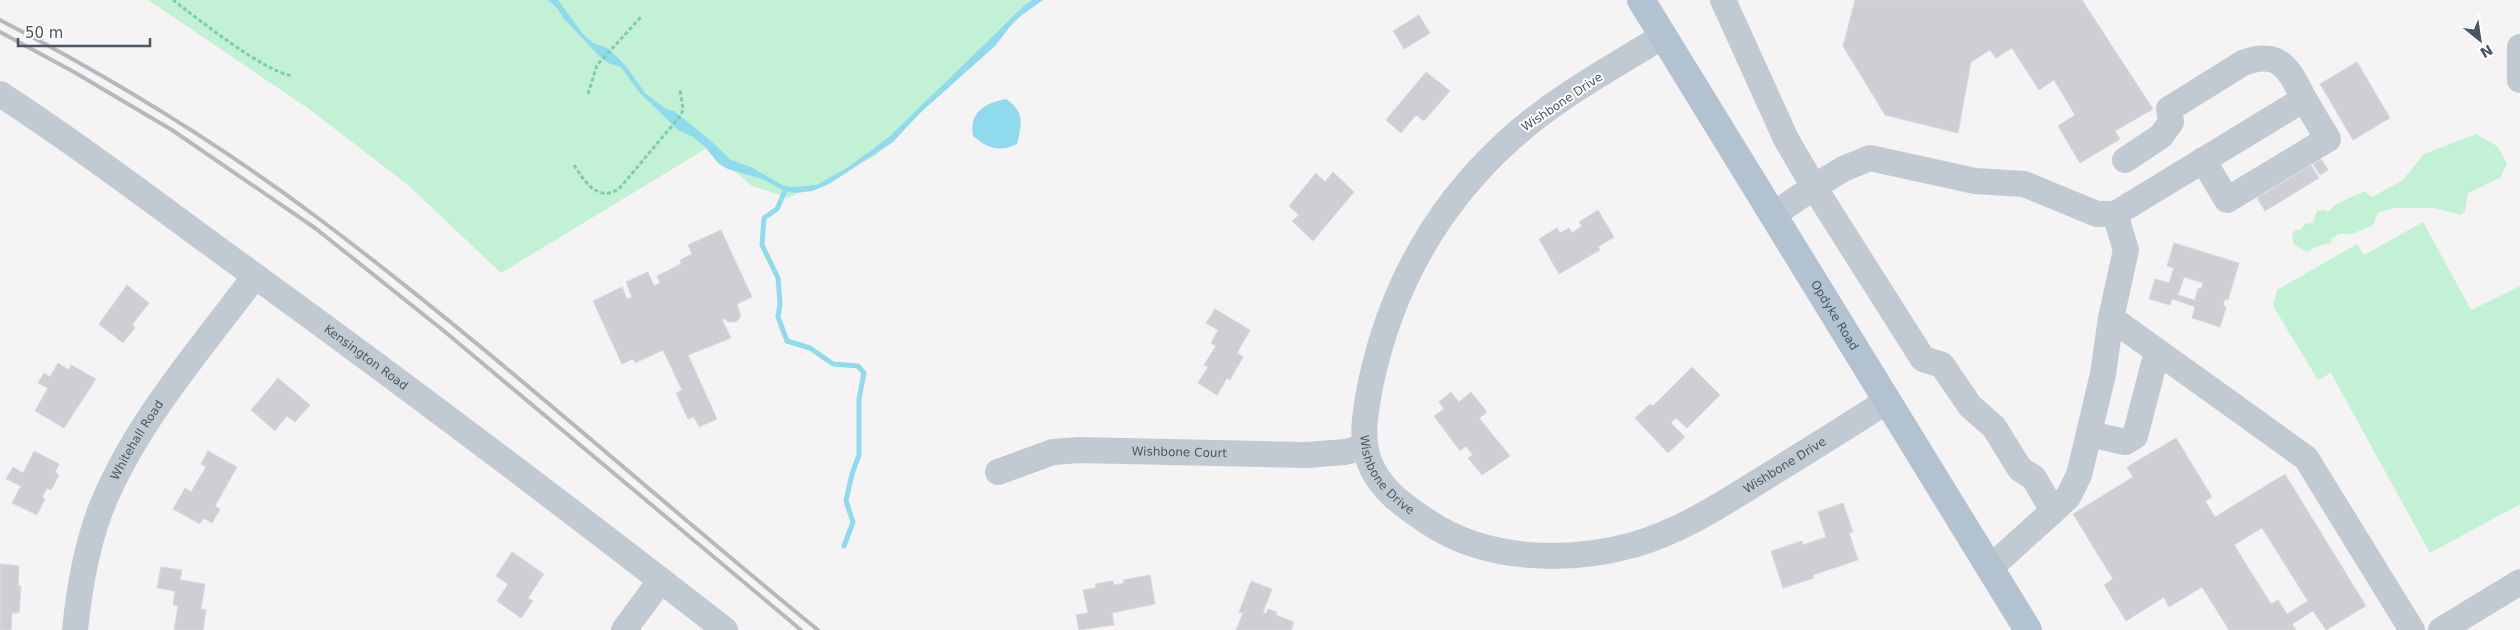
<svg xmlns="http://www.w3.org/2000/svg" width="2520" height="630" font-family="'DejaVu Sans',sans-serif">
<style>
.green{fill:#c3f1d5}
.water{fill:#90daee}
.lines{fill:none;stroke-linecap:round;stroke-linejoin:round}
.stream{stroke:#90daee;stroke-width:5}
.building{fill:#cdcfd5;stroke:#d7d9de;fill-rule:evenodd}
.path{stroke:#7ad0a6;stroke-width:3;stroke-dasharray:4 2.5;stroke-linecap:butt}
.minor{stroke:#c1cad2;stroke-width:26}
.major{stroke:#b3c2d1;stroke-width:28}
.rail{stroke:#b5b8bd;stroke-width:4}
.labels{text-anchor:middle;dominant-baseline:central;stroke-width:4;stroke-linejoin:round;paint-order:stroke}
.street-label{font-size:12px;fill:#4a5661;stroke:#fff}
</style>
<rect width="100%" height="100%" fill="#f5f3f3"/>
<g class="green">
<path d="M148,0H1038L875,156L788,198L752,186L707,148L501,273L408,185L309,109Z"/>
<path d="M2476,134L2497,146L2507,163L2500,178L2468,193L2465,211L2461,215L2434,208H2393L2378,213L2373,225L2352,234H2339L2332,238L2331,243L2318,246L2307,252L2294,244L2292,237L2294,231L2301,229L2305,224L2313,223L2317,211L2324,210L2328,212L2336,204L2365,191L2372,197L2402,181L2424,154Z"/>
<path d="M2423,222L2471,310L2520,286V504L2430,553L2331,373L2318,380L2273,306L2277,290L2357,244L2364,255Z"/>
</g>
<g class="water">
<path d="M547,0H558L583,34L593,43L608,48L626,66L645,93L666,109L674,111L709,139L731,160L753,168L782,185L791,187L816,185L847,168L889,137L1025,5L1032,0H1043L1015,20L995,46L919,114L893,142L829,184L812,191L796,193L785,191L762,179L728,169L719,164L705,147L693,137L678,130L638,91L621,67L608,63L600,57L564,19L557,8Z"/>
<path d="M1006,99C1025,112 1022,123 1017,144C1000,153 987,148 973,136C969,112 985,103 1006,99Z"/>
</g>
<g class="lines">
<path class="stream" d="M785,191L777,209L764,218L762,245L778,278L780,304L778,317L787,341L810,348L833,364L858,366L864,373L859,399V455L852,474L846,501L853,522L844,546"/>
</g>
<g class="building">
<path d="M1855,0H2082L2153,109L2115,131L2120,139L2080,163L2058,126L2075,115L2054,80L2039,90L2012,48L1996,58L1990,50L1971,62L1958,133L1885,115L1843,46Z"/>
<path d="M1419,15L1430,33L1404,49L1393,31Z"/>
<path d="M2357,62L2390,118L2353,140L2320,84Z"/>
<path d="M1426,72L1450,91L1424,121L1416,115L1401,133L1386,120Z"/>
<path d="M2321,159L2328,170L2320,175L2313,164Z"/>
<path d="M2311,165L2319,178L2265,211L2257,198Z"/>
<path d="M1333,172L1354,192L1313,241L1292,221L1299,215L1289,206L1316,173L1325,182Z"/>
<path d="M1598,210L1614,237L1598,247L1600,250L1559,274L1539,239L1557,228L1560,233L1569,228L1572,233L1582,226L1579,222Z"/>
<path d="M721,230L752,297L737,304L741,316L736,322H728L725,318L722,320L731,338L688,355L717,419L699,427L694,417L688,419L676,393L682,390L663,350L635,363L633,359L622,364L593,301L622,287L627,299L632,297L626,282L648,272L654,286L660,283L657,276L681,264L680,260L692,254L688,245Z"/>
<path d="M2174,243L2239,263L2228,300L2225,299L2223,305L2226,307L2220,327L2192,318L2195,307L2193,306L2172,299L2170,305L2149,299L2155,279L2169,283L2174,268L2167,266ZM2184,277L2203,283L2201,289L2198,288L2195,300L2197,301L2178,295Z"/>
<path d="M127,285L149,303L132,325L135,328L123,343L99,324Z"/>
<path d="M1215,309L1250,330L1237,353L1243,357L1230,380L1227,378L1217,395L1198,383L1208,367L1204,365L1216,346L1211,343L1218,330L1206,323Z"/>
<path d="M58,363L69,370L71,365L96,379L64,428L35,411L48,388L38,383L44,373L50,377Z"/>
<path d="M1692,367L1720,395L1687,428L1676,418L1671,423L1685,437L1668,453L1635,418L1650,404L1653,406Z"/>
<path d="M278,378L310,405L295,422L287,416L275,431L251,410Z"/>
<path d="M1451,392L1459,402L1471,392L1487,412L1479,418L1510,456L1482,475L1468,458L1473,455L1466,446L1460,451L1434,416L1444,409L1439,402Z"/>
<path d="M2176,438L2212,497L2205,501L2215,517L2285,474L2366,606L2326,630L2313,611L2292,624L2296,630H2229L2202,587L2169,607L2164,597L2126,621L2104,585L2113,579L2073,514L2133,477L2127,467ZM2262,528L2308,601L2287,614L2278,600L2271,604L2234,545Z"/>
<path d="M34,451L59,464L55,472L59,475L51,490L47,488L42,497L45,499L37,515L12,503L21,486L6,479L13,467L23,473Z"/>
<path d="M208,451L237,467L215,506L220,509L212,523L204,518L200,524L173,509L185,488L191,492L206,467L201,464Z"/>
<path d="M1843,503L1853,532L1849,533L1858,560L1813,575L1814,578L1783,588L1771,551L1802,541L1803,545L1826,537L1818,512Z"/>
<path d="M512,552L544,574L528,598L533,601L521,618L497,601L508,584L496,576Z"/>
<path d="M0,564L19,566L18,586H21L19,613H12L11,630H0Z"/>
<path d="M161,567L182,570L180,580L205,584L201,609L206,610L203,630H174L178,606L173,605L175,591L157,588Z"/>
<path d="M1150,575L1155,604L1112,613L1114,625L1079,630L1076,615L1088,613L1083,590L1096,588L1095,584L1113,581L1114,585L1124,583L1123,580Z"/>
<path d="M1251,581L1272,589L1263,612L1266,614L1268,609L1277,612L1276,615L1294,622L1291,630H1236L1243,613L1239,612Z"/>
</g>
<g class="lines">
<g class="path">
<path d="M173,0C198,19 264,72 293,76"/>
<path d="M588,94L597,65L641,17"/>
<path d="M574,165C585,182 597,202 619,189L681,115L683,109L680,90"/>
</g>
<g class="minor">
<path d="M1723,0L1786,139L1814,187L1773,215"/>
<path id="s1" d="M1663,36C1610,69 1553,99 1507,142C1436,207 1391,289 1371,382C1366,408 1360,436 1369,461C1379,489 1405,507 1428,522C1486,561 1567,563 1633,545C1679,532 1721,505 1761,480C1803,454 1845,428 1887,401"/>
<path d="M2520,47V80"/>
<path id="s2" d="M0,94C80,146 156,204 233,260C399,380 563,504 725,630"/>
<path d="M2125,160L2161,136L2171,122L2169,109L2243,63C2280,49 2289,69 2304,99"/>
<path d="M2111,318L2306,458L2412,630"/>
<path d="M2089,434L2125,442L2135,436L2157,352"/>
<path id="s3" d="M998,472L1053,452L1079,450L1307,455L1345,452L1365,447"/>
<path d="M2053,511L2068,497L2079,475L2103,374L2111,318L2126,250L2115,214"/>
<path d="M1990,568L2053,511L2034,478L2020,469L1994,427L1970,406L1942,365L1923,359L1814,187L1843,169L1870,158L1975,181L2024,184L2097,214H2115L2304,99L2328,139L2227,200L2203,160"/>
<path id="s4" d="M75,630C79,590 86,549 100,511C134,424 200,350 255,276"/>
<path d="M624,630L661,580"/>
<path d="M2441,630L2520,582"/>
</g>
<path class="major" id="s5" d="M1641,0L2028,630"/>
<g class="rail">
<path d="M0,20C112,78 221,145 322,221C493,350 652,495 818,630"/>
<path d="M0,32L74,72L172,130L315,228L444,331L801,630"/>
</g>
</g>
<g class="labels">
<g class="street-label">
<text transform="translate(1562 102) rotate(-34)">Wishbone Drive</text>
<text stroke="none"><textPath href="#s5" startOffset="370">Opdyke Road</textPath></text>
<text stroke="none"><textPath href="#s2" startOffset="451">Kensington Road</textPath></text>
<text stroke="none"><textPath href="#s4" startOffset="202">Whitehall Road</textPath></text>
<text stroke="none"><textPath href="#s3" startOffset="185">Wishbone Court</textPath></text>
<text stroke="none"><textPath href="#s1" startOffset="1020">Wishbone Drive</textPath></text>
<text stroke="none"><textPath href="#s1" startOffset="570">Wishbone Drive</textPath></text>
</g>
</g>
<g transform="translate(2480 40) rotate(150)" stroke="#ffffff" stroke-width="4" paint-order="stroke">
<path d="M0-4L9 19L0 12L-9 19Z" fill="#4a5661"/>
<text y="-8" font-size="14" font-weight="bold" text-anchor="middle" fill="#4a5661">N</text>
</g>
<path d="M18 38v8h132v-8" fill="none" stroke="#4a5661" stroke-width="2.5"/>
<text x="25" y="38" font-size="15" fill="#4a5661" stroke="#ffffff" stroke-width="4" paint-order="stroke">50 m</text>
</svg>
